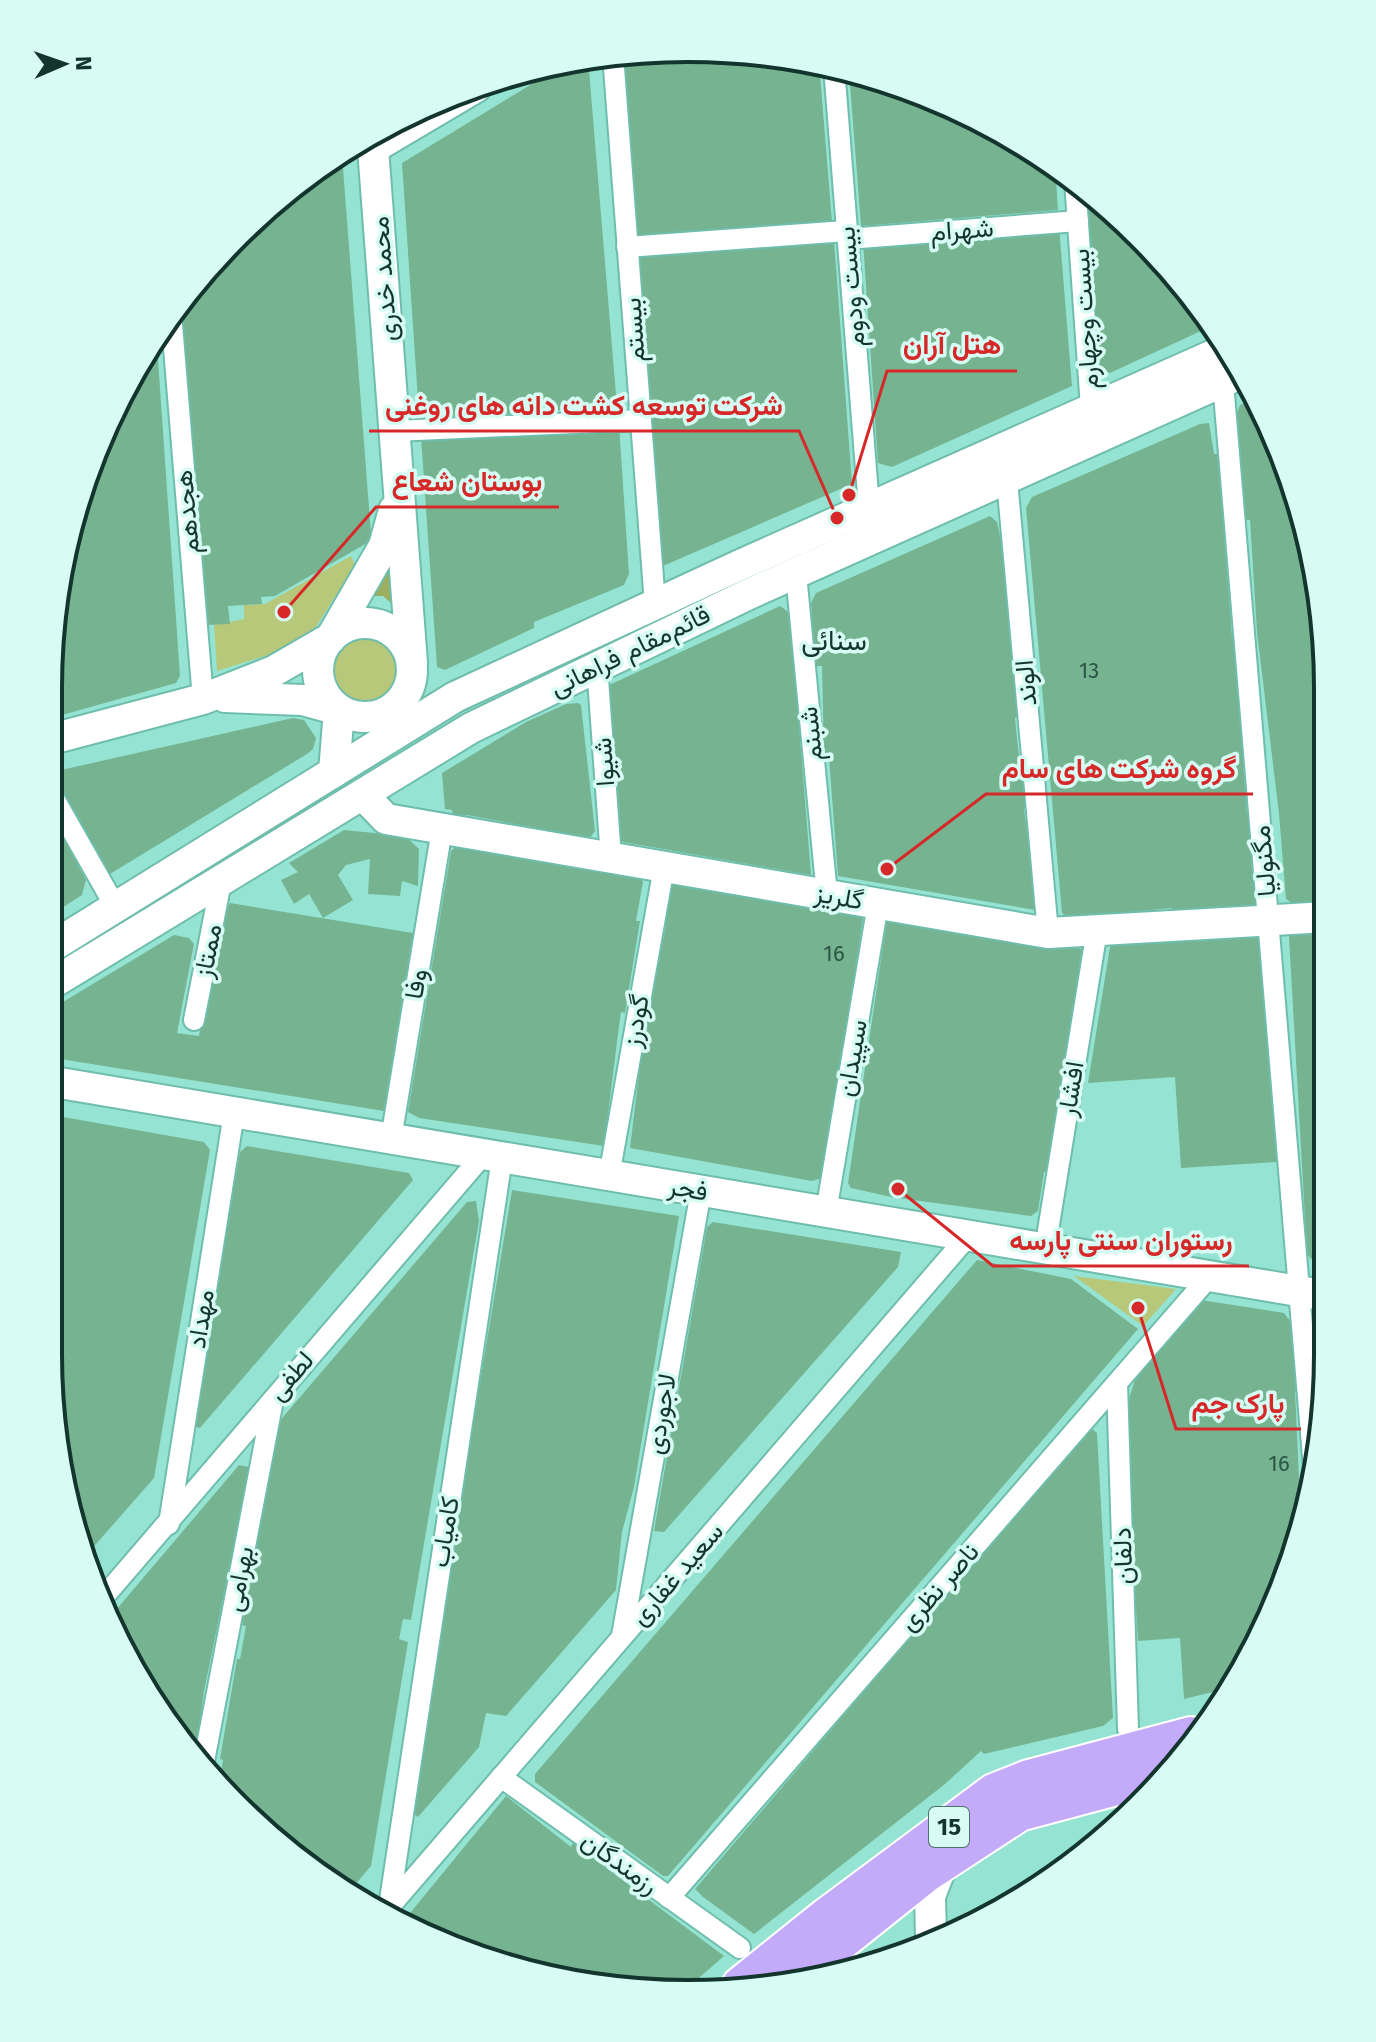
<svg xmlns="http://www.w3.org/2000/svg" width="1376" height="2042" font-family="'Fira Sans',Vazirmatn,sans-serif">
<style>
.green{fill:#b7c87b}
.forest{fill:#9dae5f}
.building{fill:#76b491}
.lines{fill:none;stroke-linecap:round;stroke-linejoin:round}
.street-casing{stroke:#6fbdad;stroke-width:24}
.secondary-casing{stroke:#6fbdad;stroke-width:34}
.highway-casing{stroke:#fff;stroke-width:42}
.street{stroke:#fff;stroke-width:20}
.secondary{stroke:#fff;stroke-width:30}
.highway{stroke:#c4abf9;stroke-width:38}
.labels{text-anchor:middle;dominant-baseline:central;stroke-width:7;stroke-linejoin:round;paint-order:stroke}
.number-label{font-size:22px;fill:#2c5547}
.shield{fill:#d7fcf3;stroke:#4e7169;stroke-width:2}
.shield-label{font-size:24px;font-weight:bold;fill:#13352e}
.street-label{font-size:26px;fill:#13352e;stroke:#d7fcf3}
.neighbourhood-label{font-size:28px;fill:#13352e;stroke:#d7fcf3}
.rim{fill:none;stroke:#13352e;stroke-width:4}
.leader{fill:none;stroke:#d62828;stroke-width:3}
.callout-dot{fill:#d62828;stroke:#d7fcf3;stroke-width:3}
.callout-label{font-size:28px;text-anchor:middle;font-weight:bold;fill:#d62828;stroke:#d7fcf3;stroke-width:7;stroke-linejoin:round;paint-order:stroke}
</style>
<rect width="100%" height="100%" fill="#95e4d3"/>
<g class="green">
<path d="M351,556L355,565L309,638L294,647L217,671L214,625L244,619V605L265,604Z"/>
<circle cx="366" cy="667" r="38"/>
<path d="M1074,1276L1176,1289L1143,1326Z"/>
</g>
<path class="forest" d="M400,534L406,616L383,596H360Z"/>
<g class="building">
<path d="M688,48L819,62L832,222L636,239L620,55Z"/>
<path d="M588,58L617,407L466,416L419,415L402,163L571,60Z"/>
<path d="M849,71L932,97L1043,156L1055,165L1058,210L861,226Z"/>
<path d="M342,155L371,534L367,543L275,596L261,597L262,604L228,606L230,624L207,625L182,310L235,236L332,156Z"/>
<path d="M1085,190L1140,235L1214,325L1110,373L1100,368Z"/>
<path d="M1059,226L1072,386L892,467L878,463L863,242Z"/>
<path d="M834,240L852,484L663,566L657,561L634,255Z"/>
<path d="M157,345L180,676L176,683L48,719L60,564L114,405Z"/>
<path d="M1255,398L1279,443L1316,563L1328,688V900L1292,903L1286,899L1279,814L1257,632L1250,520H1246L1236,414L1240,405Z"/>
<path d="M1209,423L1214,454H1218L1232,636H1237L1241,681L1237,682L1247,815H1252L1259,905L1172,911V908L1067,918L1062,913L1026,508L1032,497L1200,424Z"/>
<path d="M619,425L629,574L624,585L534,622V628L445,670L437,667L421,437Z"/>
<path d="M990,516L997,522L1002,545L1020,718H1015L1017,739L1020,764L1025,763L1029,808L1024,809L1038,908L1035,910L838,876L829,757L824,758L822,666H816L811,603L816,593Z"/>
<path d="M780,606L790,613L811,875L623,842L616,837L607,686Z"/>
<path d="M578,703L581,705L595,831L590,838L467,815L453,816L452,810L445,809L442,773L526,722L566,704Z"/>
<path d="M293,718L304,720L316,738L313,749L307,754L110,874L56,780L61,770Z"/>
<path d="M48,809L86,880L82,895L48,917Z"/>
<path d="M344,830L405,836L419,849L418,886L402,881L400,896L368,894L370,859L346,865L338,875L353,900L323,918L309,894L294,904L281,880L298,872L289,863Z"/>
<path d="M457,846L638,875L643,882L636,921H640L625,1013L621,1012L618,1034L604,1146L419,1118L408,1112L451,851Z"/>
<path d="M676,881L864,912L823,1178L812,1181L630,1148L642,1049L666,925H662L668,888Z"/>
<path d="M230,903L413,933L384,1111L48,1057V1011L174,935L189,938L194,944L177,1033L199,1036L216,923Z"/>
<path d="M887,919L1082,949L1047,1172H1044L1038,1211L1031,1216L891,1197L851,1188L848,1183Z"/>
<path d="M1328,930V1261L1311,1259L1307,1254L1289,937L1292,932Z"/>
<path d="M1254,936L1266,937L1278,1162L1181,1168L1175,1077L1088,1083L1110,947L1113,943Z"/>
<path d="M52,1115L204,1142L210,1150L154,1478L82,1560L48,1354V1118Z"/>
<path d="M247,1146L409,1173L413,1180L200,1428L192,1426L240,1152Z"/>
<path d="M512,1190L679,1216L634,1487L622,1532L616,1590L506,1716L486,1713L479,1747L418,1817L409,1810Z"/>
<path d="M476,1201L479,1221L411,1620L403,1619L399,1639L408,1642L371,1866L353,1887H344L268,1829L220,1778L223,1760L220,1759L237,1659H240L246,1626L242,1625L253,1558L251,1557L277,1424L467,1202Z"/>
<path d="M713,1222L901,1252L898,1267L664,1532L654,1531L707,1227Z"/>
<path d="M977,1260L1071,1279L1138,1329L668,1876H663L535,1782V1774Z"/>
<path d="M1201,1300L1284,1313L1290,1321L1292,1345H1303L1306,1390L1295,1391L1301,1521L1262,1637L1225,1689L1184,1699L1180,1638L1138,1641L1124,1414L1135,1380Z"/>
<path d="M1090,1427L1097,1433L1113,1718L1103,1726L984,1754L981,1751L945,1784L754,1934L703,1897L695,1889Z"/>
<path d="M239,1465L250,1467L204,1691L196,1753L156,1710L110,1617Z"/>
<path d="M506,1796L571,1847L573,1843L724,1956L685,1990L646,1993L444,1945L406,1924V1918Z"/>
</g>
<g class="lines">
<g class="street-casing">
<g id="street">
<path d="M613,55L655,604"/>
<path d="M834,67L869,507"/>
<path d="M1075,181L1091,408"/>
<path d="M847,239L1078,221"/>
<path d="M627,247L846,231"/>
<path d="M172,324L203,699"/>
<path d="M1223,382L1315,1481"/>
<path d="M395,431L641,420"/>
<path d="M1007,480L1048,933"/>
<path d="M796,574L827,895"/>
<path d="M597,665L611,858"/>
<path d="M48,788L115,906"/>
<path d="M194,1020L221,882"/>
<path d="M391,1139L442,829"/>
<path d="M609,1176L664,867"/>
<path d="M826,1212L878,904"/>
<path d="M1045,1249L1097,930"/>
<path d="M1117,1383L1128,1729"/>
<path d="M169,1524L234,1113"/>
<path d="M102,1599L483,1155"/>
<path d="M622,1636L701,1191"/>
<path d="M204,1761L273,1400"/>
<path d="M501,1777L740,1948"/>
<path d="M669,1898L1210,1276"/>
<path d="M389,1907L502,1158"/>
<path d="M385,1912L968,1236"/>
</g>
</g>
<g class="secondary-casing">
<g id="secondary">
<path d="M372,135L412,663"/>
<path d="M373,148L476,87"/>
<circle cx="365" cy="670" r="47"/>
<path d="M225,697L303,700L339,710L334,772"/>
<path d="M48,740L203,699L274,671L331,638L384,546L394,510"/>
<path d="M364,796L386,819L1048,933L1328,917"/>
<path d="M48,949L455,697L740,565L1229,348"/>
<path d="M48,986L471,728L749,594L1242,373"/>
<path d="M48,1081L1328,1296"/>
<path d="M931,1937L930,1896L944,1860"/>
</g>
</g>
<g class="highway-casing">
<g id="highway">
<path d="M788,1983L927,1872L1019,1812L1165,1773"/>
<path d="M741,1986L827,1917L994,1793L1029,1779L1191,1736"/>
</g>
</g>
<use href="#street" class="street"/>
<use href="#secondary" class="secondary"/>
<use href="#highway" class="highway"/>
</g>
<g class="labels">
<g class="number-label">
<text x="1089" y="670">13</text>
<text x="834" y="953">16</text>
<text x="1279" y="1463">16</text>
</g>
<rect class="shield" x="929" y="1807" width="40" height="40" rx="6"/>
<g class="shield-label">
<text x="949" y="1827">15</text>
</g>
<g class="street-label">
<text transform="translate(962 230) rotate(-4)">شهرام</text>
<text transform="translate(384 279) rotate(-94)">محمد خدری</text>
<text transform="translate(851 287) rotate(-95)">بیست ودوم</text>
<text transform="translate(1085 319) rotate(-94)">بیست وچهارم</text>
<text transform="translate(634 330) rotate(-94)">بیستم</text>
<text transform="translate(187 512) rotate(-95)">هجدهم</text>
<text transform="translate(630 651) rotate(-26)">قائم‌مقام فراهانی</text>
<text transform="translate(1026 683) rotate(-95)">الوند</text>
<text transform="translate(811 734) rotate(-96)">شبنم</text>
<text transform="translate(604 762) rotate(-94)">شیوا</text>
<text transform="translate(1264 861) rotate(-95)">مگنولیا</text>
<text transform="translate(839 897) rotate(10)">گلریز</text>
<text transform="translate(208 951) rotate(-79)">ممتاز</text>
<text transform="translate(416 984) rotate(-81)">وفا</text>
<text transform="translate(636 1021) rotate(-80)">گودرز</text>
<text transform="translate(852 1058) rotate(-80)">سپیدان</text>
<text transform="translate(1071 1089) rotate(-81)">افشار</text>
<text transform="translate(688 1189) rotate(9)">فجر</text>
<text transform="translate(201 1319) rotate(-81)">مهداد</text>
<text transform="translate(291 1376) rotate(-49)">لطفی</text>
<text transform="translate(661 1414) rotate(-80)">لاجوردی</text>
<text transform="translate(445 1532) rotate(-81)">کامیاب</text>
<text transform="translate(1123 1556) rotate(-92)">دلفان</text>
<text transform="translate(677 1574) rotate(-49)">سعید غفاری</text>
<text transform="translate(239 1579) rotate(-79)">بهرامی</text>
<text transform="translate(939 1587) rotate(-49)">ناصر نظری</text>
<text transform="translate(620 1863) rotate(36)">رزمندگان</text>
</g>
<g class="neighbourhood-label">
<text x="834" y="640">سنائی</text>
</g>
</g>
<path d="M0 0H1376V2042H0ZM688 62H688A626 626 0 0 1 1314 688V1354A626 626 0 0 1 688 1980H688A626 626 0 0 1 62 1354V688A626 626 0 0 1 688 62Z" fill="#d7fcf3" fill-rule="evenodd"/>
<path class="rim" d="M688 62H688A626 626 0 0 1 1314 688V1354A626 626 0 0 1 688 1980H688A626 626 0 0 1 62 1354V688A626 626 0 0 1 688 62Z"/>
<path class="leader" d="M849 495L887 371H1017M837 518L799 431H369M284 612L376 507H559M887 869L986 794H1253M898 1189L993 1266H1249M1138 1308L1176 1429H1301"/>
<g class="callout-dot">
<circle cx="849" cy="495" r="8"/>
<circle cx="837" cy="518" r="8"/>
<circle cx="284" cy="612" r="8"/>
<circle cx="887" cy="869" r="8"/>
<circle cx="898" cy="1189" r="8"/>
<circle cx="1138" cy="1308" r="8"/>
</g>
<g class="callout-label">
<text x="952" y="354">هتل آران</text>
<text x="584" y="415">شرکت توسعه کشت دانه های روغنی</text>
<text x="467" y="491">بوستان شعاع</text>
<text x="1119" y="778">گروه شرکت های سام</text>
<text x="1121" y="1250">رستوران سنتی پارسه</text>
<text x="1238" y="1413">پارک جم</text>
</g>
<g transform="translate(64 64) rotate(88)" stroke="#d7fcf3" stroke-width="6" paint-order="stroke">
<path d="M0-6L14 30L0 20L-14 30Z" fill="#13352e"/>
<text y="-12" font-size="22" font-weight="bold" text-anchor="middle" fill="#13352e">N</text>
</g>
</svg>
